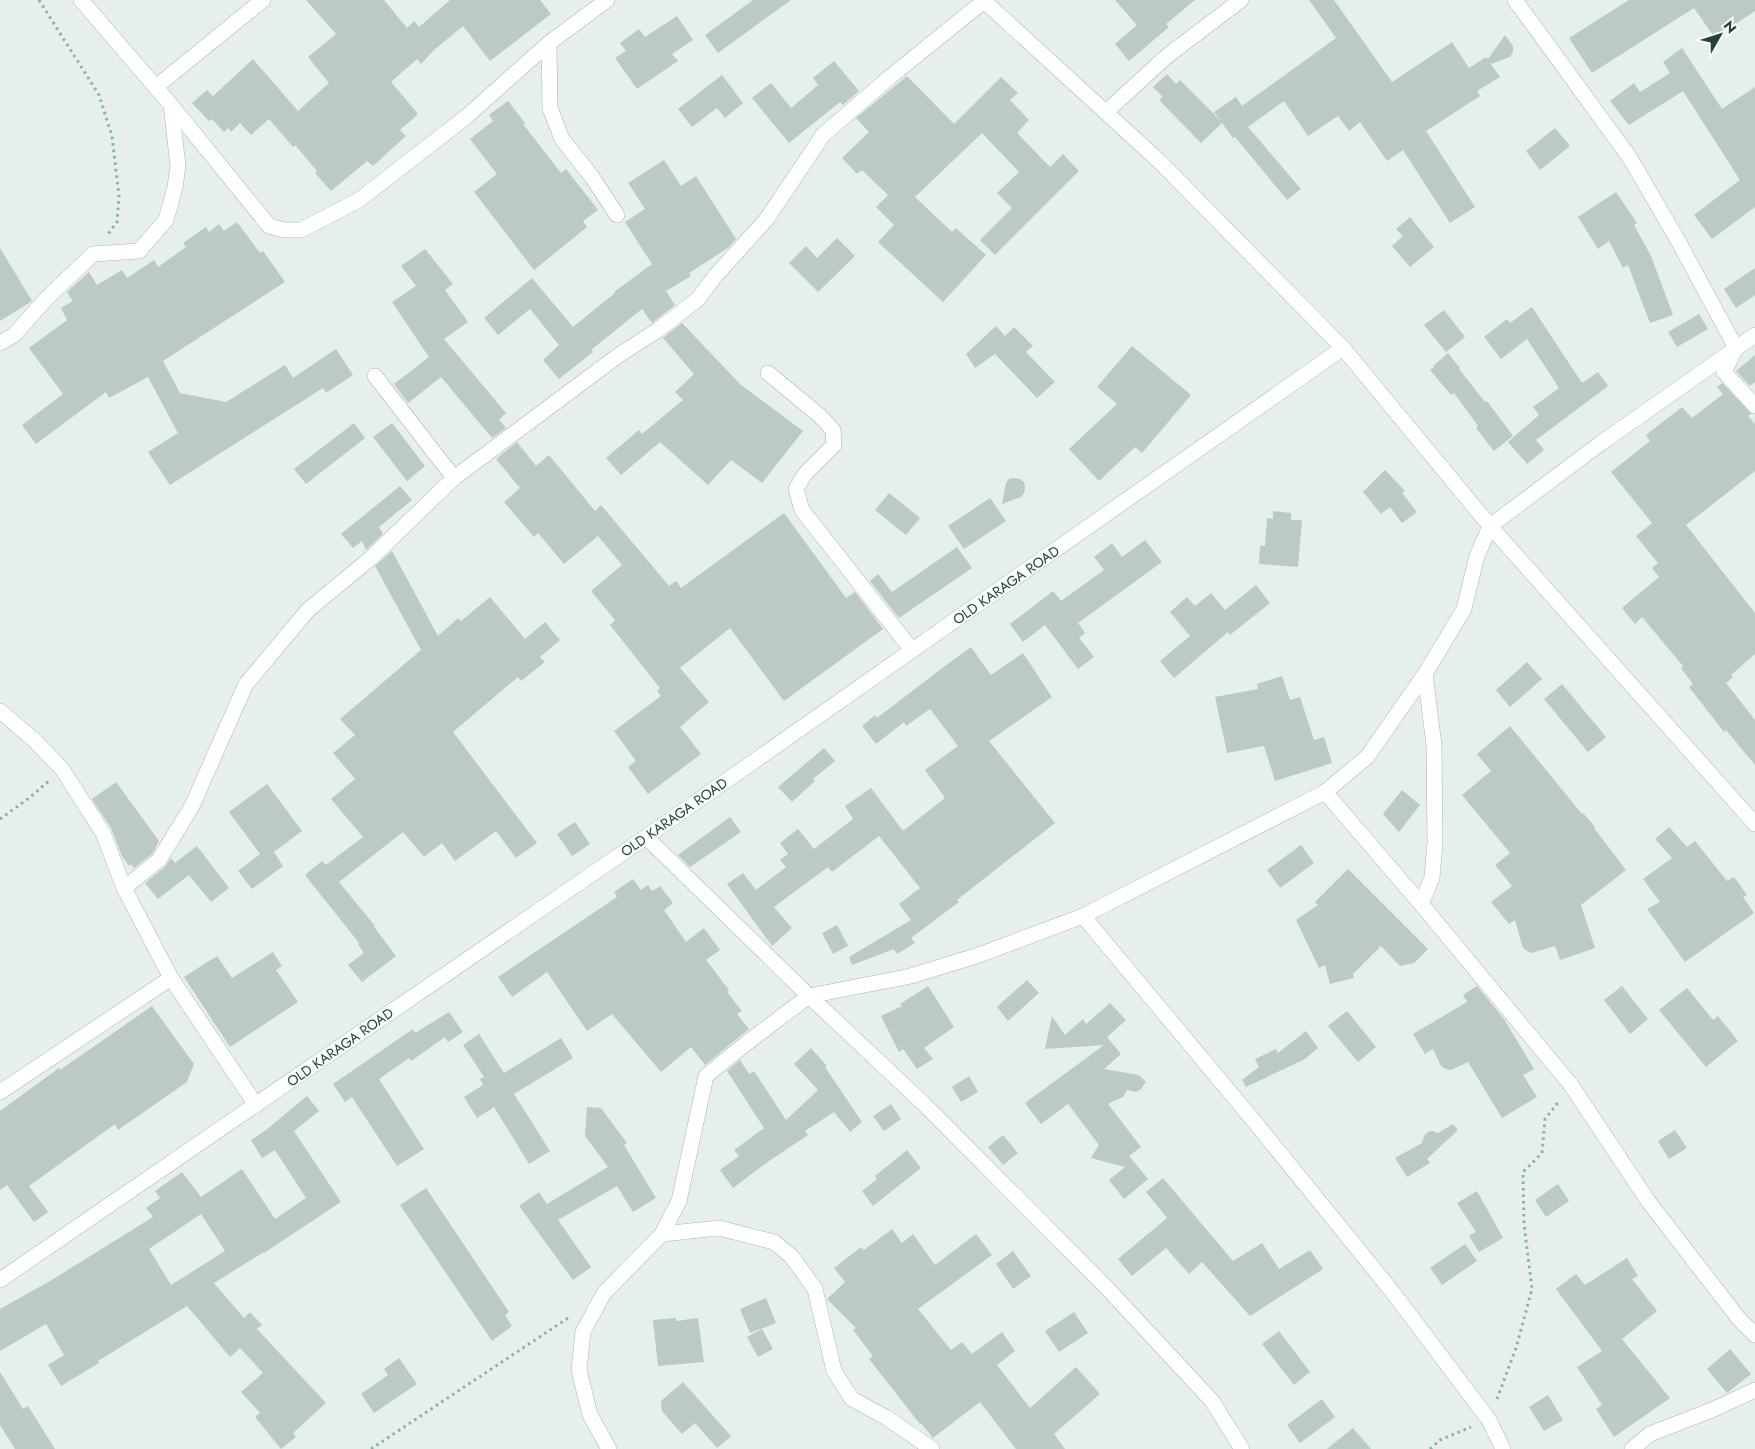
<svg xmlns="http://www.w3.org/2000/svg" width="1755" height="1449" font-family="Jost,sans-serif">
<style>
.building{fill:#bbcac4;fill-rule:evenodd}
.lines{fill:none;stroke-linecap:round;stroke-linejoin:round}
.street-casing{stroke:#a8b8b2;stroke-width:16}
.secondary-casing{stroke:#a4bbb3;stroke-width:16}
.path{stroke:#86b3a5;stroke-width:3;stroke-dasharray:2.5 4;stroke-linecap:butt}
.street{stroke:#fff;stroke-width:15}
.secondary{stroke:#fff;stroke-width:15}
.labels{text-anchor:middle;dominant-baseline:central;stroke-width:4;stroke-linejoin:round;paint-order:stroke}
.street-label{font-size:14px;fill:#24423a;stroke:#f7fbf9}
</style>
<rect width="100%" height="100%" fill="#e6efeb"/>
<g class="building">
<path d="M306,0H384L407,28L414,21L419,27L450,0H540L551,14L490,61L463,26L434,50L421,64L417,59L391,82L418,114L400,130L406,136L373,166L367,161L331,191L315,173L317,171L295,145L293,147L269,119L251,135L240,123L231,132L228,128L224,132L212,119L209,121L192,103L207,90L213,96L253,59L298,111L329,83L308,57L336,34Z"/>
<path d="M753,0H791L718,53L705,35Z"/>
<path d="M1115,0H1195L1166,24L1169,27L1129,61L1115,44L1137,25Z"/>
<path d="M1309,0H1334L1392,82L1452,42L1469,68L1486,57L1488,59L1505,35L1513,46V52L1510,57L1491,64L1500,77L1477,91L1480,96L1426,131L1475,207L1450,223L1403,150L1387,161L1360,122L1349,131L1338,116L1308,136L1284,101L1248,127L1301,189L1287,200L1235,137L1233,138L1222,123L1201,143L1159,100L1163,97L1153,87L1167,74L1176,84L1180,80L1221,121L1214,112L1236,97L1242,106L1336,38Z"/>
<path d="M1629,0H1755V11L1715,38L1694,8L1592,73L1569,38Z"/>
<path d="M677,16L693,40L672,54L678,61L637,89L615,58L626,51L620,43L639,29L645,37Z"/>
<path d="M1682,48L1722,109L1755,87V207L1712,239L1694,215L1740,180L1683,91L1629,125L1610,101L1634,83L1640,92L1670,73L1663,62Z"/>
<path d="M834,61L859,91L843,105L840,102L789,143L752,98L771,83L791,108L818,85L813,78Z"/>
<path d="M722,75L743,103L725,118L717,108L692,127L678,109Z"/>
<path d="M907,76L954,124L1001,77L1018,93L1010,100L1029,120L1017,133L1050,167L1063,154L1079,171L995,255L980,240L1012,208L997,193L1019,172L982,133L915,197L952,232L956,228L986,255L943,302L878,242L894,225L876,207L888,195L862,170L857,174L842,158L869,132L856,118Z"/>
<path d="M508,101L525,123L523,124L561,173L566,169L598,210L583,221L587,227L534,270L474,192L497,174L470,139L493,121L489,115Z"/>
<path d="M1555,128L1570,146L1540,170L1526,151Z"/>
<path d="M664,160L681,186L696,176L736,239L728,248L689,273L691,276L666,291L675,305L652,323L642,309L591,350L593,352L559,379L543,360L559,345L530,309L498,335L484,318L532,278L573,327L615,293L614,292L652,264L625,222L645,209L628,183Z"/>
<path d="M1616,192L1637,223L1634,225L1651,256L1673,315L1650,323L1628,265L1623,268L1609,241L1598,249L1578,217Z"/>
<path d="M1410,217L1434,247L1410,267L1392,246L1403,236L1396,229Z"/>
<path d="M237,222L260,253L263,251L285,282L163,361L180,393L226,402L285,365L293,378L336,349L353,375L326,393L323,388L170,485L148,452L178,433L148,377L109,398L106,392L36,444L22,425L63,394L29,348L67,320L61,308L73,301L67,292L89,272L97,285L122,270L127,278L154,260L158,267L186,247L183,243L206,227L209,232L219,224L224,231Z"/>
<path d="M837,238L855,256L818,292L789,263L806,246L817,258Z"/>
<path d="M0,248L32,301L0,321Z"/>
<path d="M425,249L453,284L445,290L468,322L444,339L506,413L499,420L506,428L492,438L441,377L408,403L394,384L429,357L392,302L416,286L401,266Z"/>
<path d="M1755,268V295L1736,308L1724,289Z"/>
<path d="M1532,307L1582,383L1598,372L1608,386L1536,440L1544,450L1527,464L1508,442L1539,415L1533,407L1559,388L1527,339L1501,359L1484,337L1507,319L1510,323Z"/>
<path d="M1444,310L1465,337L1446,352L1424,325Z"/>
<path d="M1699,314L1708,329L1677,347L1668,332Z"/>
<path d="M682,323L740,384L803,431L762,483L731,460L708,485L660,442L621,475L606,458L639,430L642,434L683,400L675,392L694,374L663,338Z"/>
<path d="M996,326L1005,336L1014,327L1033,346L1026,352L1055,382L1037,398L995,354L975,368L966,354Z"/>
<path d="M1132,346L1191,395L1142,453L1135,447L1099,481L1069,449L1117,404L1097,387Z"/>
<path d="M1448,353L1460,368L1459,369L1485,402L1487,401L1513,436L1494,451L1476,428L1478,426L1454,393L1451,395L1430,370L1434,367L1433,366Z"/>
<path d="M1755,355V382L1750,386L1736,371Z"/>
<path d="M1722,383L1751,414L1748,416L1755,424V471L1686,525L1755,613V654L1731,675L1733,677L1726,683L1755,720V765L1726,730L1724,732L1689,687L1693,684L1681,668L1683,666L1642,617L1635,624L1622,608L1659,577L1652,568L1658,563L1636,536L1652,523L1611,472L1650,441L1646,435L1682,407L1692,418L1723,394L1717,387Z"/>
<path d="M354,423L365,438L306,484L294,469Z"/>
<path d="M392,423L425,466L407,481L373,437Z"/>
<path d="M517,442L536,466L549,455L595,511L601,505L669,586L676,581L681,588L784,513L846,598L855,592L883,629L784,701L730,628L680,668L709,702L680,727L701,754L648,794L628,767L636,761L614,731L661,696L657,691L660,688L610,625L615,620L591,591L622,565L598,536L564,564L538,533L534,537L504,502L520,488L496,459Z"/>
<path d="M1385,470L1405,491L1402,493L1417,512L1402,523L1390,507L1381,514L1363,492Z"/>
<path d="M1014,478L1020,479L1024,482L1025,488L1024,493L1021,497L1002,504L1006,483L1009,479Z"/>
<path d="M400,486L412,500L379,527L383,534L366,550L362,541L353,548L341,534Z"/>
<path d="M889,493L920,518L906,535L875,510Z"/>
<path d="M990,498L1006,521L964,549L948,526Z"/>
<path d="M1273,511L1291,513V520H1302L1298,567L1259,564L1260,546H1265L1267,518L1273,519Z"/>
<path d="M1145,540L1162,562L1078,623L1085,633L1079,638L1094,657L1078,669L1045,625L1023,642L1010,624L1053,591L1061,601L1104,570L1094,557L1112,543L1122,557Z"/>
<path d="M957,547L972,568L899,618L870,581L878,574L892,592Z"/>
<path d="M392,551L438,636L458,618L461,621L490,597L525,639L545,622L560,640L540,657L545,662L521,681L518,677L453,732L537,843L516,858L496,831L455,861L442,843L424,857L403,832L339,882L375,926L374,927L396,956L362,982L348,965L364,953L358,944L359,943L305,875L322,861L326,865L363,837L331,799L355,779L333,753L355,735L340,719L421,650L375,566Z"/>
<path d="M1256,585L1270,603L1230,635L1228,632L1174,678L1160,661L1190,636L1170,612L1187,597L1195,606L1211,593L1225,610Z"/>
<path d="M971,647L991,675L1023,653L1052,697L989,741L1055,823L957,900L959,902L911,938L915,943L897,954L894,949L852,965L849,957L911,920L899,904L920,888L879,836L832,872L828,867L774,907L792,928L772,946L727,884L743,873L756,890L786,867L780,860L788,854L780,843L798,829L814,849L853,819L845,806L871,788L903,831L945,798L925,770L958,746L930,709L906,726L904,722L876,744L862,726L875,715L877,718L945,666Z"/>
<path d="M1527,662L1542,679L1510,707L1496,690Z"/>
<path d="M1282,676L1290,700L1300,697L1314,740L1324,737L1332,763L1275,781L1264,746L1227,753L1215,697L1258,689L1257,684Z"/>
<path d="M1562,684L1606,737L1588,752L1544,699Z"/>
<path d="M1510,726L1582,814L1583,813L1595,827L1594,828L1626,870L1581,905L1595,948L1560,960L1555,946L1532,953L1527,951L1523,948L1515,920L1509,924L1491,902L1512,886L1495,865L1510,853L1462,795L1491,771L1477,754Z"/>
<path d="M824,748L835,761L813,779L815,781L792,802L778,787Z"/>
<path d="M116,782L159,841L152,854L134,868L131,864L129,866L122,856L111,828L92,799Z"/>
<path d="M267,784L302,831L274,852L283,866L252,889L238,871L260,854L229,812Z"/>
<path d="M1402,790L1420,805L1399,832L1383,814Z"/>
<path d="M730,817L741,832L690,867L678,855Z"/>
<path d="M575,822L590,844L572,856L557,834Z"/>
<path d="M1669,827L1687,847L1695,841L1727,881L1734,877L1747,895L1743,897L1754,913L1685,962L1647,909L1660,902L1643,879L1672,858L1655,839Z"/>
<path d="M1301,845L1314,863L1280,888L1267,870Z"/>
<path d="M197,846L229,888L211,902L189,875L158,899L145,883L165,867L171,858L175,863Z"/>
<path d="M1348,869L1428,949L1414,963L1400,966L1381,946L1353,974L1354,978L1330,984L1325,965L1319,968L1296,920L1318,905L1315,902Z"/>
<path d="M633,879L641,890L648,885L652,891L660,886L673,903L664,910L686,942L704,928L720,950L706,960L729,990L727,992L742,1011L737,1014L749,1029L705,1065L691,1047L661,1072L612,1014L587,1031L547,972L512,997L498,977L617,897L614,892Z"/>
<path d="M837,925L848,946L833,954L822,933Z"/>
<path d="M273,952L282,966L276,970L298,1002L230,1047L184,977L217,956L232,978Z"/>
<path d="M1027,980L1039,993L1008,1021L997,1007Z"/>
<path d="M928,986L954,1027L924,1048L933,1059L917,1069L903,1049L899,1052L881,1016L902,1006L900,1004Z"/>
<path d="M1477,986L1504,1019L1534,1069L1523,1075L1537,1097L1502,1118L1468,1062L1451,1070L1446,1069L1441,1066L1433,1049L1425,1054L1413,1034L1467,1002L1463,995Z"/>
<path d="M1622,986L1648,1019L1630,1034L1604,1000Z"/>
<path d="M1687,988L1713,1020L1718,1016L1738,1041L1706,1067L1659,1010Z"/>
<path d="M1110,1003L1126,1020L1107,1037L1121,1054L1104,1069L1139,1075L1146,1082L1141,1089L1136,1092L1127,1090L1123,1097L1108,1104L1141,1147L1129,1156L1148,1179L1124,1199L1109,1180L1125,1167L1091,1158L1099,1145L1068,1104L1041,1124L1025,1103L1104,1045L1045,1049L1052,1016L1065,1035L1083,1019L1086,1024Z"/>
<path d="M152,1006L194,1064L187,1082L118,1130L115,1124L29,1186L48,1212L34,1222L7,1185L0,1190V1111L59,1068L60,1070Z"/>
<path d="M1347,1011L1376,1047L1358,1062L1328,1026Z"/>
<path d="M449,1012L463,1032L448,1042L445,1037L411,1061L409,1058L379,1079L424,1149L397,1166L352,1097L345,1102L333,1084L413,1029L415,1033Z"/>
<path d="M1306,1031L1318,1048L1305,1059L1246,1087L1242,1080L1259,1067L1255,1059L1276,1049L1278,1053Z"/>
<path d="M479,1034L504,1073L561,1038L573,1058L514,1094L550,1151L529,1164L494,1107L477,1118L464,1097L483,1085L480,1079L484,1077L463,1045Z"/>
<path d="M811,1048L827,1066L825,1067L862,1122L850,1132L834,1112L805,1131L808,1135L769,1161L733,1188L720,1170L739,1156L734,1150L764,1128L727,1071L740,1060L749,1074L754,1071L786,1120L818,1090L794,1064Z"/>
<path d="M969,1076L978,1092L961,1102L952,1087Z"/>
<path d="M307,1096L319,1111L294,1131L341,1202L264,1253V1252L214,1283L244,1318L250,1312L262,1325L257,1329L326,1403L293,1433L296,1437L281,1449L255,1417L260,1413L241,1392L263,1373L240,1348L230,1357L187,1306L98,1361L99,1363L61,1386L48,1365L64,1355L46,1324L0,1351V1309L50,1281L153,1217L146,1208L160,1198L155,1191L182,1172L201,1197L242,1169L275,1219L306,1198L275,1150L262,1158L251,1140L266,1130ZM201,1214L225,1251L171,1285L149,1249Z"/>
<path d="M891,1104L901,1119L884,1131L873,1116Z"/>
<path d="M587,1107L601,1108L627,1143L624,1145L656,1198L633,1212L617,1186L558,1220L591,1267L573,1280L519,1206L539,1192L547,1204L608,1167L585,1136Z"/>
<path d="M1453,1124L1458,1130L1427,1159L1430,1163L1407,1177L1395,1158L1422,1143L1424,1136L1428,1132L1432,1131L1438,1133Z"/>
<path d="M1675,1130L1687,1148L1669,1159L1658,1141Z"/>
<path d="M1003,1135L1018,1153L1003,1165L988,1147Z"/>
<path d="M907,1150L921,1168L873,1206L862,1191L877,1179L875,1176Z"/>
<path d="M1163,1178L1233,1261L1262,1243L1279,1269L1310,1250L1323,1269L1250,1316L1202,1262L1189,1274L1166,1248L1132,1276L1118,1259L1167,1218L1146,1192Z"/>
<path d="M1558,1184L1569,1201L1546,1217L1535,1200Z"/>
<path d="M426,1188L509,1312L505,1315L512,1326L492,1341L400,1205Z"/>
<path d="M1477,1191L1503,1238L1479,1252L1469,1236L1476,1232L1457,1203Z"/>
<path d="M892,1229L902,1243L913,1234L935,1265L976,1234L992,1255L918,1309L951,1350L962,1342L972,1354L1002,1332L1015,1351L997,1365L1030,1408L1076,1367L1100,1394L1054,1434L1065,1449H1016L980,1402L933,1438L921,1423L920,1424L869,1359L873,1356L853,1330L856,1328L827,1299L845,1282L834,1268L861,1247L864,1250Z"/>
<path d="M1465,1244L1477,1261L1442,1285L1430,1268Z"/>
<path d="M1013,1251L1031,1276L1013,1289L996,1264Z"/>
<path d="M1627,1258L1638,1276L1632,1279L1657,1311L1622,1339L1670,1398L1614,1437L1596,1409L1602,1405L1577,1367L1602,1351L1556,1289L1576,1274L1585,1285Z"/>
<path d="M766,1298L776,1323L750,1333L740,1309Z"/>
<path d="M1074,1312L1088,1333L1059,1352L1045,1331Z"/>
<path d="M676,1318V1321L698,1318L704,1362L658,1366L653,1320Z"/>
<path d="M762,1329L773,1349L758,1357L747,1337Z"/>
<path d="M1279,1331L1310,1372L1294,1385L1262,1344Z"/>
<path d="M1730,1349L1751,1374L1727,1393L1707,1369Z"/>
<path d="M399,1358L417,1384L374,1413L361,1394L388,1375L384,1369Z"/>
<path d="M0,1372L23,1409L28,1406L55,1449H15L0,1425Z"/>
<path d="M683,1382L731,1436L717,1448L695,1423L682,1434L662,1411L661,1401Z"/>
<path d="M1548,1395L1563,1420L1544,1431L1529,1407Z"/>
<path d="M1322,1399L1335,1417L1300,1443L1287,1425Z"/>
<path d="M1353,1428L1371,1449H1327Z"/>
</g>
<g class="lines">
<g class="street-casing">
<g id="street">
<path d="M1515,0L1630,158L1676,237L1736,348L1724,372L1755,406"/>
<path d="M549,43L550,108L562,139L592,177L617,215"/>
<path d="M157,86L263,0"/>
<path d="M171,105L269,226L284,230H301L359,200L466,117L549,43L607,0"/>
<path d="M1106,112L1167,56L1241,0"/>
<path d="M0,343L14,335L46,299L93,254L139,251L166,220L175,187L178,166L171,105L81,0"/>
<path d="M768,373L820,416L833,430L834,445L805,474L796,489L802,510L912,650"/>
<path d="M375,376L454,478"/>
<path d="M0,711L34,740L62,769L103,833L124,888L171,978L256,1105"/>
<path d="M1325,792L1367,757L1425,674L1464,609L1477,556L1490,526L1755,824"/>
<path d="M646,837L809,996L925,1105L1107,1288L1212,1401L1242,1449"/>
<path d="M124,888L159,860L192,806L246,684L308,610L371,558L454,478L619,355L658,330L698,299L716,275L766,220L823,135L890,77L984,1"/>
<path d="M1421,904L1432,878L1435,843L1434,745L1425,674"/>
<path d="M1083,916L1253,1120L1391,1290L1489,1420L1503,1449"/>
<path d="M0,1092L171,978"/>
<path d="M662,1234L719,1228L774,1242L792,1257L815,1289L834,1371L852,1399L887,1418L932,1449"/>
<path d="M609,1449L590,1415L579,1370L583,1332L604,1293L662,1234L679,1201L706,1076L748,1042L809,996L911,976L979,955L1083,916L1325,792L1421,904L1571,1085L1648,1201L1739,1319L1755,1335"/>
<path d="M1632,1449L1650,1434L1712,1410L1755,1390"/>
</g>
</g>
<g class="secondary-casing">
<g id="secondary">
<path d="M983,0L1159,161L1343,348L1490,526L1601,443L1755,335"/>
<path d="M0,1280L646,837L1343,348"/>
</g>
</g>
<g class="path">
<path d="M39,0L99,95L112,136L119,196L117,222L108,234"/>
<path d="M0,819L29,798L49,781"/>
<path d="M1497,1399L1516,1348L1532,1289L1524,1224L1523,1172L1542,1153L1545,1119L1560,1100"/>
<path d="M371,1449L571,1316"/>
<path d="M1430,1449L1440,1440L1471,1427"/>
</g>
<use href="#street" class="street"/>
<use href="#secondary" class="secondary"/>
</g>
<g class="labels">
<g class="street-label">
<text transform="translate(1006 585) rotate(-35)">OLD KARAGA ROAD</text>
<text transform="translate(674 817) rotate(-35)">OLD KARAGA ROAD</text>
<text transform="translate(340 1047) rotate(-35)">OLD KARAGA ROAD</text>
</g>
</g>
<g transform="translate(1720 35) rotate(51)" stroke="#f7fbf9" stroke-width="4" paint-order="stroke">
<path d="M0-4L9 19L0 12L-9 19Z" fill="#24423a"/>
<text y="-8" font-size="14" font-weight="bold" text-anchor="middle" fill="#24423a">N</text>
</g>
</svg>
